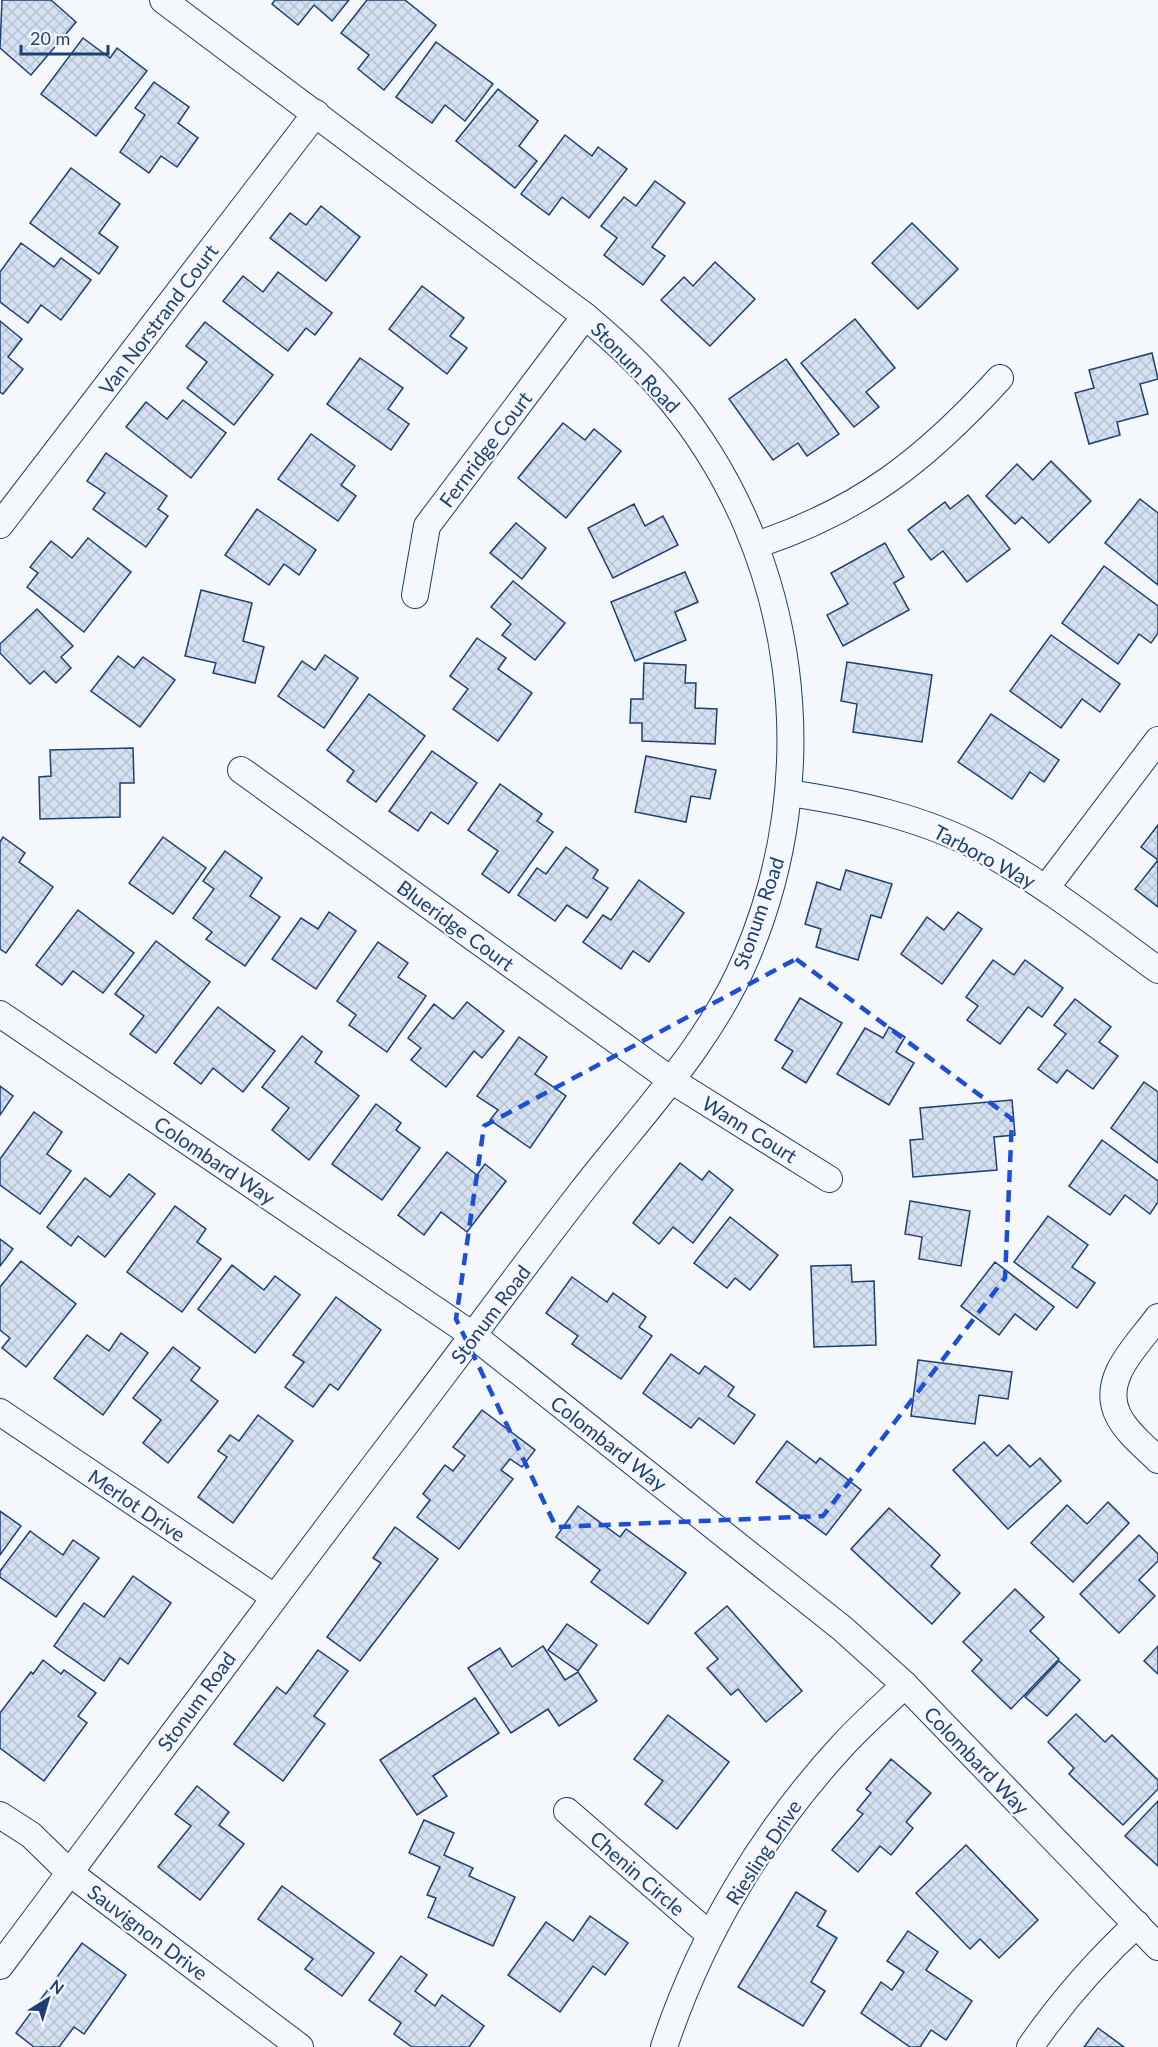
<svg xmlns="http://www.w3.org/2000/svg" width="1158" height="2047" font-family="Lato,sans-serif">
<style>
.building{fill:url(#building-cross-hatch);stroke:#1d3f73;stroke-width:1.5}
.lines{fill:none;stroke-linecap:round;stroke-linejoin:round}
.street-casing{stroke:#1d3f73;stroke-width:28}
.street{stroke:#f4f7fb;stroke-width:26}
.marked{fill:none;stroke:#1d4ed8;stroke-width:4.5;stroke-dasharray:12 8;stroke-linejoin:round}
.labels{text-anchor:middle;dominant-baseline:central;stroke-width:4.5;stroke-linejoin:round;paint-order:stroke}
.street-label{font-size:20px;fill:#1d3f73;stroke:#f4f7fb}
</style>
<defs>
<pattern id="building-cross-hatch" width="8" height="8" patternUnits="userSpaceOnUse" patternTransform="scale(1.5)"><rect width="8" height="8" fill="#d5e0f0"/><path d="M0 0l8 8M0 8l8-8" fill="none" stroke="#b6c1d1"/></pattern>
</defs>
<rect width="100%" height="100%" fill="#f4f7fb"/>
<g class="building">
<path d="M2,0H51L76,22L31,75L0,48Z"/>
<path d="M275,0H349L332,21L314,5L298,25L272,4Z"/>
<path d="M367,0H405L436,25L384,90L358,69L369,55L341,33Z"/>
<path d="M83,38L110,58L117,48L147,71L96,136L41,94Z"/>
<path d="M436,42L493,84L465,121L445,105L432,123L396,97Z"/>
<path d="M154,82L189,107L178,123L198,138L177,167L161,156L149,173L120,152L145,115L135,108Z"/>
<path d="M498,89L538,121L519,146L537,161L515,188L456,141Z"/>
<path d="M565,135L592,156L598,147L627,169L589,218L562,197L549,215L521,194Z"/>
<path d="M71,168L120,204L99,233L118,247L99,274L30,223Z"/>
<path d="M655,181L685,203L652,247L665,256L643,285L604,255L617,238L601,226L624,197L636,206Z"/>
<path d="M321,206L360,237L326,281L270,238L290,213L306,225Z"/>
<path d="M912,223L958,269L918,309L872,263Z"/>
<path d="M21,243L54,267L61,258L91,280L61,320L41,305L28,323L0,302V272Z"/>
<path d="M715,262L755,299L710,346L661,300L684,277L693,286Z"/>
<path d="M278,272L332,313L315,335L306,328L288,351L223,301L243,276L263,292Z"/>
<path d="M422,286L464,318L450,336L467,348L447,374L389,329Z"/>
<path d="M855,319L895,368L866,392L879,407L854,427L801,363Z"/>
<path d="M0,321L22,339L8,357L23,369L3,394L0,392Z"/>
<path d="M205,322L273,375L234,425L187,388L207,362L186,346Z"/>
<path d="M1152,353L1158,379L1140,384L1148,414L1117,422L1120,435L1089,444L1075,393L1094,388L1089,370Z"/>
<path d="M360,358L403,388L388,409L409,424L391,450L327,404Z"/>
<path d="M786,359L839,434L807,456L798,443L773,460L729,399Z"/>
<path d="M183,400L226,433L191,478L126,427L146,402L167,419Z"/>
<path d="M563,423L585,440L594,429L621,451L566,518L518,478Z"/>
<path d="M311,434L355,466L341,485L356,496L338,521L278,479Z"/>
<path d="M106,453L167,496L158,509L168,516L146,547L93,509L105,493L87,481Z"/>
<path d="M1051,461L1091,501L1049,543L1022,517L1015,524L986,496L1017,464L1033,480Z"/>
<path d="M968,495L1010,549L967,582L943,551L931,560L908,530L945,502L950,509Z"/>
<path d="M1140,499L1158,513V585L1105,543Z"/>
<path d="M634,504L645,526L663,516L678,545L613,578L588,528Z"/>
<path d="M257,509L316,550L299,575L284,564L269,585L225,555Z"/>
<path d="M516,523L546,548L522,579L490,553Z"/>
<path d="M88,538L131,572L84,632L27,587L38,573L30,567L51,541L72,558Z"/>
<path d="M885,543L904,577L894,583L909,610L843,646L827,615L848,604L831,573Z"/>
<path d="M1104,566L1158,606V633L1151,643L1139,634L1118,664L1062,623Z"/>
<path d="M685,572L698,602L675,612L686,640L635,661L611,602Z"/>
<path d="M513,581L565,623L535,660L502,635L511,624L491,607Z"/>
<path d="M201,590L252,603L243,641L264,647L255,683L213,673L216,663L185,656Z"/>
<path d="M37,609L73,646L61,657L71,668L56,683L44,671L30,684L0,653V644Z"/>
<path d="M1051,635L1120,684L1100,712L1082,699L1061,728L1010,691Z"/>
<path d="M477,638L506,658L498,669L532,693L498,741L453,709L468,689L450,676Z"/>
<path d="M325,655L358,678L324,728L278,696L302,661L315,670Z"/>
<path d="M118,656L134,668L143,657L175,680L140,727L91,691Z"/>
<path d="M847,662L932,675L922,742L853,732L857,704L841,701Z"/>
<path d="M644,663L686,665L685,683H696L695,708L717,709L715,744L642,741V723H630L631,699H643Z"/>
<path d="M369,694L425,736L376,802L347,781L354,771L327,750Z"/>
<path d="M991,714L1059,760L1044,782L1030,772L1012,799L958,762Z"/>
<path d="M133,748L134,783H120V817L40,819L39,777L51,776L50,750Z"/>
<path d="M432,751L477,783L448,824L431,812L418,831L389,811Z"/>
<path d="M646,756L716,770L710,799L691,796L686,822L635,812Z"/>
<path d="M500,784L542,814L537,821L553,832L509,893L482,874L498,851L468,830Z"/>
<path d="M1158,825V907L1135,889L1158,860L1141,847Z"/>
<path d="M3,837L25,853L19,862L53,887L6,953L0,949V842Z"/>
<path d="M163,837L206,868L173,914L129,883Z"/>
<path d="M566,847L598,870L593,878L608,888L587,918L567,905L555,921L518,895L537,868L546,874Z"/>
<path d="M225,851L262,878L250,896L280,917L245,966L206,939L212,932L193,918L214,889L203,881Z"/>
<path d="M846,870L892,884L881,918L871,915L858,960L816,947L821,929L805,924L817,882L840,890Z"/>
<path d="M639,880L684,913L649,962L633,951L621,969L583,942L603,915L611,920Z"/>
<path d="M78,910L134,953L103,993L73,971L62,985L36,965Z"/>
<path d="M329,912L356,931L316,989L272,959L301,918L318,929Z"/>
<path d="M958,912L982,929L942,984L901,954L927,917L944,930Z"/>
<path d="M156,941L210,982L156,1053L130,1034L144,1016L115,994Z"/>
<path d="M378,942L408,963L398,977L426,996L387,1052L349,1025L356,1015L337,1001Z"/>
<path d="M993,960L1014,975L1025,960L1063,988L1042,1017L1028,1007L1000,1044L967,1020L978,1006L966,997Z"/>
<path d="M800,998L842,1023L806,1083L782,1068L793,1051L775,1040Z"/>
<path d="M1075,999L1111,1027L1099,1042L1118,1056L1093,1089L1067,1070L1057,1083L1038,1069L1066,1034L1054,1025Z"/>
<path d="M467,1002L504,1031L482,1058L474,1051L446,1087L411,1060L421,1048L408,1038L434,1004L453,1019Z"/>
<path d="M218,1007L275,1051L243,1092L213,1068L201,1084L174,1063Z"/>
<path d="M889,1027L905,1037L896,1052L914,1063L889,1105L837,1074L865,1028L883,1038Z"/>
<path d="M302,1036L322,1052L315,1062L359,1096L309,1160L272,1130L289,1108L262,1087Z"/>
<path d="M519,1037L547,1057L535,1074L566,1096L530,1148L490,1120L498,1110L477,1096Z"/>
<path d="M1144,1082L1158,1092V1163L1111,1128Z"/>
<path d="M0,1086L13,1096L0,1115Z"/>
<path d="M1012,1100L1015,1135L994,1137L997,1170L913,1177L910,1140L923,1139L920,1108Z"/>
<path d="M376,1104L401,1123L396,1130L420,1148L382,1200L332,1164Z"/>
<path d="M34,1112L62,1132L47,1154L71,1171L40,1214L0,1185V1159Z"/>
<path d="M1102,1140L1158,1181V1202L1150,1214L1125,1195L1110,1215L1069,1186Z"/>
<path d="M447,1152L477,1175L485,1164L506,1181L467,1232L441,1212L424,1235L398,1215Z"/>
<path d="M680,1163L702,1180L709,1171L733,1190L693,1243L673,1227L659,1244L633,1223Z"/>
<path d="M129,1174L155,1194L105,1257L78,1236L71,1246L47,1227L85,1178L110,1197Z"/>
<path d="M910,1201L970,1211L961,1266L919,1259L922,1237L905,1234Z"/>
<path d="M175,1206L206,1229L197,1242L221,1259L182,1312L127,1272Z"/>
<path d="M1048,1216L1088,1245L1072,1267L1095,1283L1077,1308L1014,1262Z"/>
<path d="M730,1217L778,1255L750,1290L735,1278L727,1288L694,1263Z"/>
<path d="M0,1239L13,1249L0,1266Z"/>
<path d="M21,1261L76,1304L26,1367L2,1348L10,1338L0,1330V1287Z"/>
<path d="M995,1262L1054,1307L1036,1330L1015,1314L999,1335L961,1306Z"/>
<path d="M232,1265L264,1290L275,1276L300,1295L255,1353L198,1309Z"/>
<path d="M851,1265L852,1282L874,1281L876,1345L814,1347L811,1266Z"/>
<path d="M572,1277L607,1302L613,1293L646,1317L639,1327L652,1336L621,1379L572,1344L578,1336L546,1313Z"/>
<path d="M336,1297L381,1330L338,1390L330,1384L313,1407L285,1387L304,1362L293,1355Z"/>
<path d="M121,1333L148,1353L103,1415L54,1378L87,1335L109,1351Z"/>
<path d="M173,1347L200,1368L191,1380L218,1401L168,1463L143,1443L161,1420L133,1398Z"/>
<path d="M671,1354L699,1374L705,1366L734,1387L728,1396L755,1415L734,1444L699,1418L691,1428L643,1393Z"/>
<path d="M918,1360L1012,1372L1008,1399L979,1395L975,1424L911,1416Z"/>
<path d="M482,1410L535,1450L522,1467L510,1459L501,1470L513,1479L459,1549L417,1517L430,1500L423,1494L445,1465L453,1471L465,1456L453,1447Z"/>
<path d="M258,1415L293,1441L233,1523L198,1497L227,1457L218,1451L230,1435L239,1441Z"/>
<path d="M787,1441L816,1463L820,1458L861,1490L826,1535L756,1482Z"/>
<path d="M984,1442L997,1456L1009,1445L1030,1467L1040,1458L1061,1481L1008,1529L953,1470Z"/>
<path d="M1108,1502L1129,1523L1073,1582L1031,1543L1067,1505L1087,1524Z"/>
<path d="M578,1506L620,1537L626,1529L686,1573L648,1624L591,1582L600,1570L556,1537Z"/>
<path d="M889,1508L940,1555L931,1566L960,1593L932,1624L851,1549Z"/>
<path d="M0,1511L21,1526L0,1555Z"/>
<path d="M395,1527L438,1559L360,1661L327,1637L381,1563L373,1558Z"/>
<path d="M30,1531L63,1555L73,1540L99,1558L56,1617L0,1577V1571Z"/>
<path d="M1139,1535L1158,1554V1561L1139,1580L1155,1596L1119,1633L1080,1594Z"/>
<path d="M133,1576L171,1603L128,1664L120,1658L104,1681L54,1646L84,1603L104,1617Z"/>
<path d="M1015,1589L1044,1617L1030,1631L1059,1659L1011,1709L972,1671L982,1660L963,1642Z"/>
<path d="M727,1606L802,1691L766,1722L738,1689L731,1695L707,1668L718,1659L695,1633Z"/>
<path d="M567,1624L597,1645L578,1671L548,1650Z"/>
<path d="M543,1646L565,1680L578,1672L597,1701L559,1726L548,1709L511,1733L468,1668L500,1648L512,1667Z"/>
<path d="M1158,1646V1674L1144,1661Z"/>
<path d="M318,1650L348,1671L314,1716L325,1724L283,1781L234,1744L277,1687L286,1694Z"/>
<path d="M43,1660L61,1674L64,1670L96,1693L78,1716L87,1723L44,1781L0,1748V1713L31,1672L33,1674Z"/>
<path d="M1059,1661L1080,1680L1047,1716L1025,1697Z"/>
<path d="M475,1698L499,1733L433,1776L447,1796L417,1815L380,1760Z"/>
<path d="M1076,1714L1105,1742L1112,1735L1158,1780V1789L1123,1825L1069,1774L1074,1768L1048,1742Z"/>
<path d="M668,1715L729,1762L677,1829L645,1804L663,1781L634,1759Z"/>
<path d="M891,1759L931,1793L906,1822L913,1828L891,1855L880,1846L858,1872L832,1850L863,1814L857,1810L871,1793L866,1789Z"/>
<path d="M197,1786L229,1812L219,1825L244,1844L200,1900L158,1867L191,1826L175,1814Z"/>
<path d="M1158,1801V1866L1125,1836Z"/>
<path d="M424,1820L454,1833L444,1855L473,1868L469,1876L515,1897L493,1946L428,1917L436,1898L427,1895L440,1867L409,1853Z"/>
<path d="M966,1845L1038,1920L999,1958L980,1939L970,1949L916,1893Z"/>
<path d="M282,1886L374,1953L342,1996L305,1969L313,1959L258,1919Z"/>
<path d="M796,1892L826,1911L817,1926L837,1938L811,1982L825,1991L803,2026L738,1987Z"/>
<path d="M590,1916L628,1943L605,1975L593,1966L560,2012L508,1975L546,1922L573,1941Z"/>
<path d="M908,1931L938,1952L926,1970L972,2001L946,2040L931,2030L920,2047H910L861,2013L881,1982L892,1990L904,1972L887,1961Z"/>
<path d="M82,1943L126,1975L84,2034L74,2027L59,2047H34L16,2033Z"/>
<path d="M401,1956L427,1975L415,1991L435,2006L442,1995L484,2026L469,2047H412L394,2034L401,2023L369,2000Z"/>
<path d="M1098,2028L1124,2047H1084Z"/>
</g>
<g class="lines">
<g class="street-casing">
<g id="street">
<path d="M0,525L316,113"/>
<path d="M756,545C862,510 926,459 1000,378"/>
<path d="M415,595L427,526L585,316"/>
<path d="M241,770L671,1080L829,1179"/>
<path d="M789,793C856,803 925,818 985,851C1046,885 1102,929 1158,970"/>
<path d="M1046,888L1158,740"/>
<path d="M0,1014L474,1336L843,1629L905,1685L1158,1947"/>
<path d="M1158,1317C1138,1345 1100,1378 1118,1415C1126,1432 1145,1447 1158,1460"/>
<path d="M0,1412L274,1597"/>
<path d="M567,1811L710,1935"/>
<path d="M0,1815L31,1835L70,1873L300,2047"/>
<path d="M0,1966C136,1784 271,1601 409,1420C467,1344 523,1267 582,1191C640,1116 709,1046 746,958C825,774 798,554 670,399C644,368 615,341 585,316L163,0"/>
<path d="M664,2047C701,1935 763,1832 842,1746C862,1724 884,1705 905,1685"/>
<path d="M1030,2047C1062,2001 1096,1962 1137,1924"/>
</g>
</g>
<use href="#street" class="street"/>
</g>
<path class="marked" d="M796,959L1012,1119L1005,1278L823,1516L556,1527L456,1319L484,1126Z"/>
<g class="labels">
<g class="street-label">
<text transform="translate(158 319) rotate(-53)">Van Norstrand Court</text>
<text transform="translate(636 367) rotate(46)">Stonum Road</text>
<text transform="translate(485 449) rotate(-53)">Fernridge Court</text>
<text transform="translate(985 856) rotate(28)">Tarboro Way</text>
<text transform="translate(758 913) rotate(-71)">Stonum Road</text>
<text transform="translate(456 925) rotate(36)">Blueridge Court</text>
<text transform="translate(750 1129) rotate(32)">Wann Court</text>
<text transform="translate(215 1160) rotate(34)">Colombard Way</text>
<text transform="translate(490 1314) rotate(-53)">Stonum Road</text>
<text transform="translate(609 1443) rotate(38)">Colombard Way</text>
<text transform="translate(137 1505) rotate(34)">Merlot Drive</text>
<text transform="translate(196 1701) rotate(-54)">Stonum Road</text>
<text transform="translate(977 1760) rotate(46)">Colombard Way</text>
<text transform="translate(763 1852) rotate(-57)">Riesling Drive</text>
<text transform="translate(638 1873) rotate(41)">Chenin Circle</text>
<text transform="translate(148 1932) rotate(37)">Sauvignon Drive</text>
</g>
</g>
<g transform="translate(48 1999) rotate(37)" stroke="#f4f7fb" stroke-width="4.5" paint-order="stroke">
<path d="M0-4.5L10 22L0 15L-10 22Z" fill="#1d3f73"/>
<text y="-9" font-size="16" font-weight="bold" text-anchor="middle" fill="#1d3f73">N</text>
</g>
<path d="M21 45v9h87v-9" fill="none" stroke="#1d3f73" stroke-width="3"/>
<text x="30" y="45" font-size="18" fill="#1d3f73" stroke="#f4f7fb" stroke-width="4.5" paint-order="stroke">20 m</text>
</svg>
